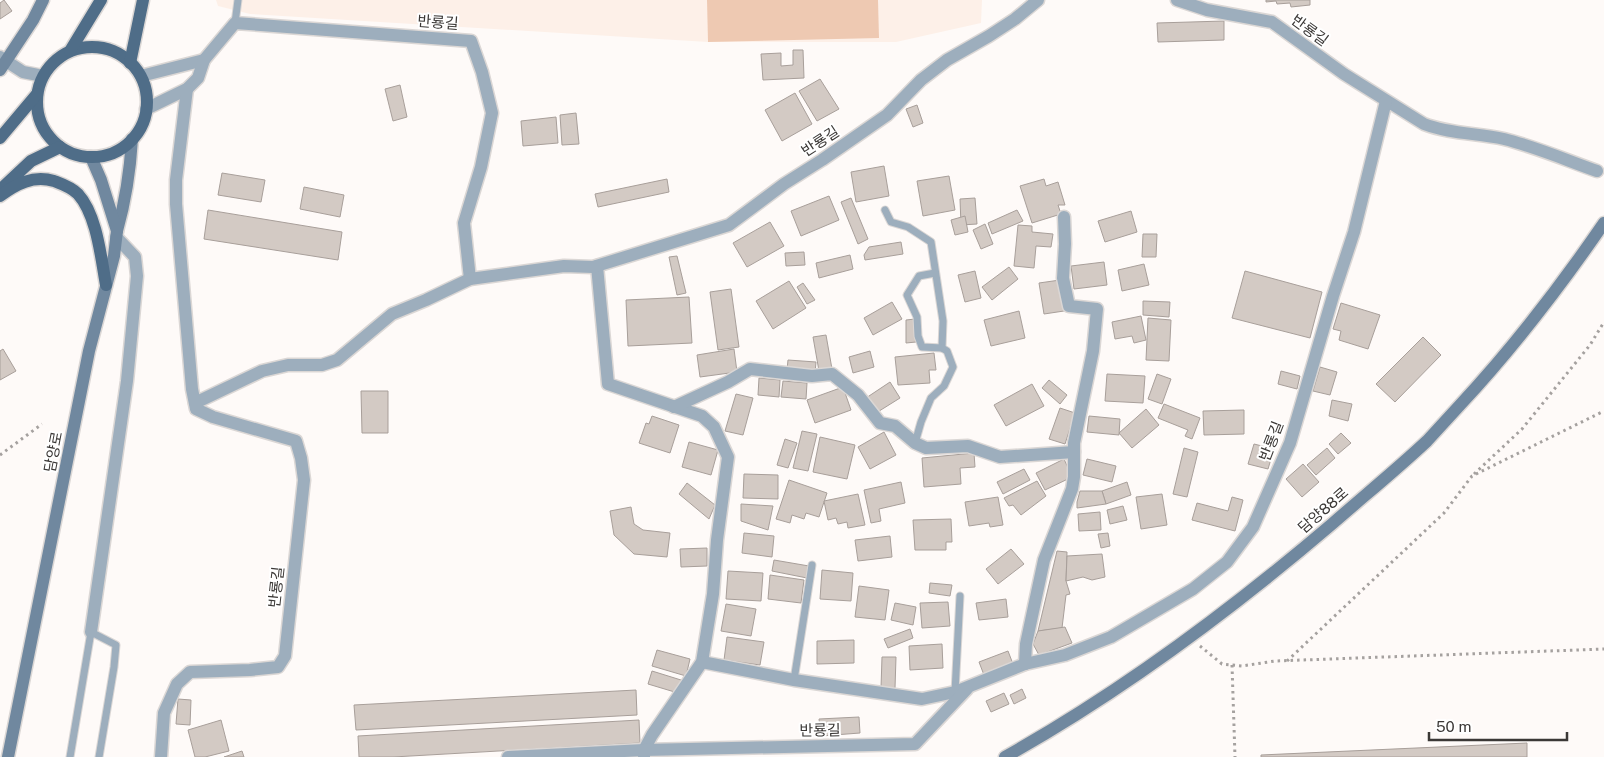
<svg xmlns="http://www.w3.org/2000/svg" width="1604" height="757" font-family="'Public Sans','Noto Sans KR',sans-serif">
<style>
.built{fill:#fdf0e8}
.green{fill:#eec9b2}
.building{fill:#d3cac4;stroke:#a89f9a}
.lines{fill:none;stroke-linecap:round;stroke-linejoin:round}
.lane-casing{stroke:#dbd7d5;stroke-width:9}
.street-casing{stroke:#dbd7d5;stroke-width:15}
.secondary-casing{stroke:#dbd7d5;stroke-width:15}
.primary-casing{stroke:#dbd7d5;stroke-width:15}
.path{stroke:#a5a19f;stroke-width:3;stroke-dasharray:2.5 4;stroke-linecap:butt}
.lane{stroke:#9daebd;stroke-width:7}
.street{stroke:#9daebd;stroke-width:12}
.secondary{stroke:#70889f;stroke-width:12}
.primary{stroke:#4f6d88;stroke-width:12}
.labels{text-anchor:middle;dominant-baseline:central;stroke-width:4;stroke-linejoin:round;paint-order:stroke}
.street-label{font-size:15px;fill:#3b3836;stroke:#fff}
</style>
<rect width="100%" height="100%" fill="#fefaf8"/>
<path class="built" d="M216,0H982L981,23L896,42H708L250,14L218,6Z"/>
<path class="green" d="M707,0H878L879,38L708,42Z"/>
<g class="building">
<path d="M4,0L12,11L0,19V3Z"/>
<path d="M1266,0H1310V5L1291,7L1290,3L1277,4L1276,1L1266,2Z"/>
<path d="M1224,21V40L1158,42L1157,23Z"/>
<path d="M793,50H803L804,78L763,80L761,54L781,53V66L793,65Z"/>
<path d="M820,79L839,109L817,121L799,91Z"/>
<path d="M400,85L407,117L393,121L385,89Z"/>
<path d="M795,93L812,124L782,141L765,110Z"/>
<path d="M917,105L923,123L913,127L906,109Z"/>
<path d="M576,113L579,144L562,145L560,115Z"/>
<path d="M556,117L558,143L523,146L521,121Z"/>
<path d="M884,166L889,196L856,202L851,172Z"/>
<path d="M222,173L265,180L261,202L218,195Z"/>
<path d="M949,176L955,210L923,216L917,181Z"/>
<path d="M667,179L669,192L598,207L595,194Z"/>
<path d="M1044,179L1046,186L1058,182L1065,205H1058L1061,214L1032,223L1020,186Z"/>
<path d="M304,187L344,195L340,217L300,209Z"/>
<path d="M829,196L839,220L801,236L791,211Z"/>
<path d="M851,198L868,239L858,244L841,202Z"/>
<path d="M975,198L977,224L961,225L960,199Z"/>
<path d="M208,210L342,232L338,260L204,239Z"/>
<path d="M1017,210L1023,221L992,234L988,223Z"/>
<path d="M1131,211L1137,232L1105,242L1098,221Z"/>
<path d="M965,216L968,232L955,235L951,220Z"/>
<path d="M770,222L784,246L747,267L733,243Z"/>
<path d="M985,224L993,244L981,249L973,230Z"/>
<path d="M1018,225L1032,226V232L1053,234L1051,247L1036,246L1034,268L1014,266Z"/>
<path d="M1143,234H1157L1156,257H1142Z"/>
<path d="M901,242L903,254L865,260L864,255L869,247Z"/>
<path d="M804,252L805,265L786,266L785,253Z"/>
<path d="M850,255L853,269L819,278L816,263Z"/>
<path d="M677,256L686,293L677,295L669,257Z"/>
<path d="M1104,262L1107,285L1074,289L1071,266Z"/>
<path d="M1144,264L1149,285L1122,291L1118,270Z"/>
<path d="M1009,267L1018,279L992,300L982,287Z"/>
<path d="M975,271L981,298L965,302L958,275Z"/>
<path d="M1245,271L1322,292L1310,338L1232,318Z"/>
<path d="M1060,280L1064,311L1044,314L1039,283Z"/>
<path d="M789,281L806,308L773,329L756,301Z"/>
<path d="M803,283L815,300L807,304L797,287Z"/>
<path d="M731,289L739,347L718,350L710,292Z"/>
<path d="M689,297L692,343L628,346L626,300Z"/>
<path d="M1143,301L1170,302L1169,317L1143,315Z"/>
<path d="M892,302L902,319L873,335L864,318Z"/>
<path d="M1341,303L1380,315L1368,349L1339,340L1341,331L1333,329Z"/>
<path d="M1019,311L1025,338L991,346L984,320Z"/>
<path d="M1141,316L1146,340L1134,343L1132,336L1115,339L1112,322Z"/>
<path d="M1148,318L1171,320L1169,361L1146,360Z"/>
<path d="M915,319L916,342L906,343V320Z"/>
<path d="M826,335L832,369L819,371L813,337Z"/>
<path d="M1423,337L1441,355L1395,402L1376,384Z"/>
<path d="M3,349L16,371L0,380V351Z"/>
<path d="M734,349L737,372L700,377L697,355Z"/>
<path d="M870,351L874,367L853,373L849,357Z"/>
<path d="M934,353L936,370H929L930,383L898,385L895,357Z"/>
<path d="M788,360L816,362L815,373L787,370Z"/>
<path d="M1320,367L1337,372L1330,395L1313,391Z"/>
<path d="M1281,371L1300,376L1297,389L1278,384Z"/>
<path d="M1107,374L1145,376L1143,403L1105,401Z"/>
<path d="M1157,374L1171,379L1162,404L1148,399Z"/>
<path d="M759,378L780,380L779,397L758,395Z"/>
<path d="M1049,380L1067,395L1060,404L1042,388Z"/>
<path d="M783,381L807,383L806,399L781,397Z"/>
<path d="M890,382L900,398L876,413L866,398Z"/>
<path d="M1032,384L1044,406L1006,426L994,405Z"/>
<path d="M843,387L851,410L815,423L807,400Z"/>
<path d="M361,391H388V433H362Z"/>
<path d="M736,394L753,398L743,435L725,431Z"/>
<path d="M1332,400L1352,404L1348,421L1329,416Z"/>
<path d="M1164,404L1200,418L1192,439L1185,436L1188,430L1158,418Z"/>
<path d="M1060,408L1075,413L1065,444L1049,439Z"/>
<path d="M1146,409L1159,425L1132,448L1119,433Z"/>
<path d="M1244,410V434L1204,435L1203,411Z"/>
<path d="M652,416L679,425L670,453L639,443L646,423L649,424Z"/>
<path d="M1089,416L1120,419L1119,435L1087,432Z"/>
<path d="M802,431L817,434L808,471L793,468Z"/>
<path d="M884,432L896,455L870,469L858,447Z"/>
<path d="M1341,433L1351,443L1338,454L1329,444Z"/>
<path d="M820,437L855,445L847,479L813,472Z"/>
<path d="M785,439L797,443L788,468L777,465Z"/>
<path d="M689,442L718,450L711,475L682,467Z"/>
<path d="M1254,444L1274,449L1268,469L1248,464Z"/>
<path d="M1184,448L1198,452L1187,497L1173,494Z"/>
<path d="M1327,448L1335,458L1316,475L1307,465Z"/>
<path d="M974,453L975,467L960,468L961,484L924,487L922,458Z"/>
<path d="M1064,459L1072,477L1045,490L1036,473Z"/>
<path d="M1087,459L1116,466L1112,482L1083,475Z"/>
<path d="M1303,464L1319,482L1302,497L1286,479Z"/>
<path d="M1024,469L1030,480L1003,494L997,482Z"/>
<path d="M744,474L778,475V499L743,498Z"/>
<path d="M789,480L827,493L819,517L806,513L804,519L792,515L790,523L776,519Z"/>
<path d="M1037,481L1046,496L1021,515L1013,505L1009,506L1004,498Z"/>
<path d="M901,482L905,503L879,509L881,521L871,523L864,490Z"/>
<path d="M1127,482L1131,495L1106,504L1102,491Z"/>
<path d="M687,483L715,505L709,519L679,494Z"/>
<path d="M1080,491H1102L1106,504L1077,508V502Z"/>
<path d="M858,494L865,525L848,528L847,522L838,524L836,518L828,520L824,501Z"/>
<path d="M1162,494L1167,525L1141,529L1136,497Z"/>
<path d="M998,497L1003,525L990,527L989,523L969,526L965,502Z"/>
<path d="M1232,497L1243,500L1235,531L1192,520L1197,503L1228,511Z"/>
<path d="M741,504L773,506L768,530L741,521Z"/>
<path d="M1123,506L1127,520L1110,524L1107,510Z"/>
<path d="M631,507L634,524L643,530L670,533L667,557L634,554L614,535L610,511Z"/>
<path d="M1100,512L1101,530L1079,531L1078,514Z"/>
<path d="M951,519L952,542H946V550H915L913,520Z"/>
<path d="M744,533L774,536L772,557L742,553Z"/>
<path d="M1108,533L1110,546L1101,548L1098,534Z"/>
<path d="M890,536L892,557L858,561L855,540Z"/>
<path d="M707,548V566L681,567L680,549Z"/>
<path d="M1011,549L1024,564L998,584L986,569Z"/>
<path d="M1057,551L1067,552L1066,581L1070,594L1066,595L1062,628L1038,631Z"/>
<path d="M1102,554L1105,577L1092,580L1083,577L1066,581L1067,556Z"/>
<path d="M774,560L809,566L807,578L772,571Z"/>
<path d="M822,570L853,573L851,601L820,599Z"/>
<path d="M728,571L763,573L761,601L726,599Z"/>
<path d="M770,575L804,580L801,603L768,599Z"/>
<path d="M930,583L952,585L950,596L929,593Z"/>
<path d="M859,586L889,590L885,620L855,617Z"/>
<path d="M1006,599L1008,617L979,620L976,603Z"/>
<path d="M948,602L950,626L922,628L920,603Z"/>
<path d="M895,603L916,607L913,625L891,620Z"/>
<path d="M726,604L756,609L751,636L721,631Z"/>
<path d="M1065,627L1072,643L1039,655L1033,644L1038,631Z"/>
<path d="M910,629L913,638L888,648L884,639Z"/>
<path d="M727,637L764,642L760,665L724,660Z"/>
<path d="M854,640V663L817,664V641Z"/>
<path d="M942,644L943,668L910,670L909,646Z"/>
<path d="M657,650L690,659L686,676L652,666Z"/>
<path d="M1008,651L1013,664L984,675L979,662Z"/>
<path d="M882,657H896L895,688H881Z"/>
<path d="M652,671L681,680L678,693L648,684Z"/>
<path d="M1022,689L1026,698L1014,704L1010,695Z"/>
<path d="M636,690L637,715L356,730L354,705Z"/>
<path d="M1004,693L1009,704L991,712L986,701Z"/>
<path d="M178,699L191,700L190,725L176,724Z"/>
<path d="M859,717L860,733L821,736L819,719Z"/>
<path d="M221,720L229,751L205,757H195L188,730Z"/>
<path d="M639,720L640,743L393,757H359L358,736Z"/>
<path d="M1527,743V757H1261V755Z"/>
<path d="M242,751L244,757H224Z"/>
</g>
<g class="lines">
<g class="lane-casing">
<g id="lane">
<path d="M235,23L238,0"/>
<path d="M885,210L891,222L908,227L931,242L943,321L942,348L947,351L953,367L944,386L931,398L921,422L915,443"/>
<path d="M935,273L919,276L907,295L917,317L918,336L922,347L942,348"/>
<path d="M794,680L812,565"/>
<path d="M955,692L960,596"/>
<path d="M70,757L91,632L116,645L114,667L99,757"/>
</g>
</g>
<g class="street-casing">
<g id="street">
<path d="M1177,0L1207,10L1272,22L1344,74L1424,124C1450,134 1477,133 1504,139C1536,147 1566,160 1597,171"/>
<path d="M0,57L23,72L43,76"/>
<path d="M141,76L204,60"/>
<path d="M146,109L187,89L198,78L204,60L235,23L471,41L482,72L492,113L481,167L464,223L470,279"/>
<path d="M597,266L608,384L702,416L714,427L728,457L717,540L713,594L702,662L652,735L644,750V757"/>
<path d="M195,403L262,371L288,365H322L337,360L392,314L426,300L470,279L564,266L593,267L729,225L784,184L822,160L887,115L921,80L947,60L989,36L1015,19L1038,0"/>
<path d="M674,407L728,382L750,369L812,376L832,374L858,395L880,423L895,426L915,443L926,448L968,446L1000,457L1074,452"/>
<path d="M91,632L127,381L137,276L135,257L116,237"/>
<path d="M702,662L794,680L922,699L955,692L1025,664L1065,655L1111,637L1193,589L1227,562L1253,527L1290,443L1333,296L1354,232L1386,101"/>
<path d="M1025,664L1026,644L1044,560L1072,489L1074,477V443L1093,351L1097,309L1069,306L1063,278L1065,244L1064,217"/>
<path d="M161,757L164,713L177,684L190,672L250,670L278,667L285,656L304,480L301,458L296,441L213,417L196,409L192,389L176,204V180L187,89"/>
<path d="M508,757L644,750L915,744L967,689"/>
</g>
</g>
<g class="secondary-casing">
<g id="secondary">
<path d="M0,70L33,20L43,0"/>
<path d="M117,231C126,199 130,173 132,139"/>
<path d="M8,757L89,351L114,256L117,231L101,180L91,157"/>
<path d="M1005,757C1123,691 1229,612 1332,524C1364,496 1396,470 1427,441C1438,429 1449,417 1460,405C1513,348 1560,287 1604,223"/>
</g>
</g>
<g class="primary-casing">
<g id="primary">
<circle cx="92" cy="102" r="55"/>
<path d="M70,51L101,0"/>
<path d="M130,63L143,0"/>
<path d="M0,138L37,94"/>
<path d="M2,188L31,161L60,147"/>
<path d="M0,196C16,184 33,175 54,181C62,184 71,187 78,194C97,215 101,258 106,285"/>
</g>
</g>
<g class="path">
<path d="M0,455L42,424"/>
<path d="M1474,474L1522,429L1590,345L1604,322"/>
<path d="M1200,646L1222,664L1242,666L1275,661L1604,649"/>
<path d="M1287,661L1444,513L1472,476L1604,411"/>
<path d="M1232,665L1235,757"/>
</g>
<use href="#lane" class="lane"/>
<use href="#street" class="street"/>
<use href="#secondary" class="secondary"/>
<use href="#primary" class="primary"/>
</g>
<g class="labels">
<g class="street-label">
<text transform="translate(438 22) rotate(4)">반룡길</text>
<text transform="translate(1310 30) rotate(36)">반룡길</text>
<text transform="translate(820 141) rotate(-33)">반룡길</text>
<text transform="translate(1271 441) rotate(-69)">반룡길</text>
<text transform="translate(53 452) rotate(-79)">담양로</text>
<text transform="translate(1323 510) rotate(-41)">담양88로</text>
<text transform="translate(276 587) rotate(-84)">반룡길</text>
<text transform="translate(820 730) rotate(-1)">반룡길</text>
</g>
</g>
<path d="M1429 732v8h138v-8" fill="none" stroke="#3b3836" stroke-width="2.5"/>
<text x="1436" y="732" font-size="15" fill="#3b3836" stroke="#ffffff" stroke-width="4" paint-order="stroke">50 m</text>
</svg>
